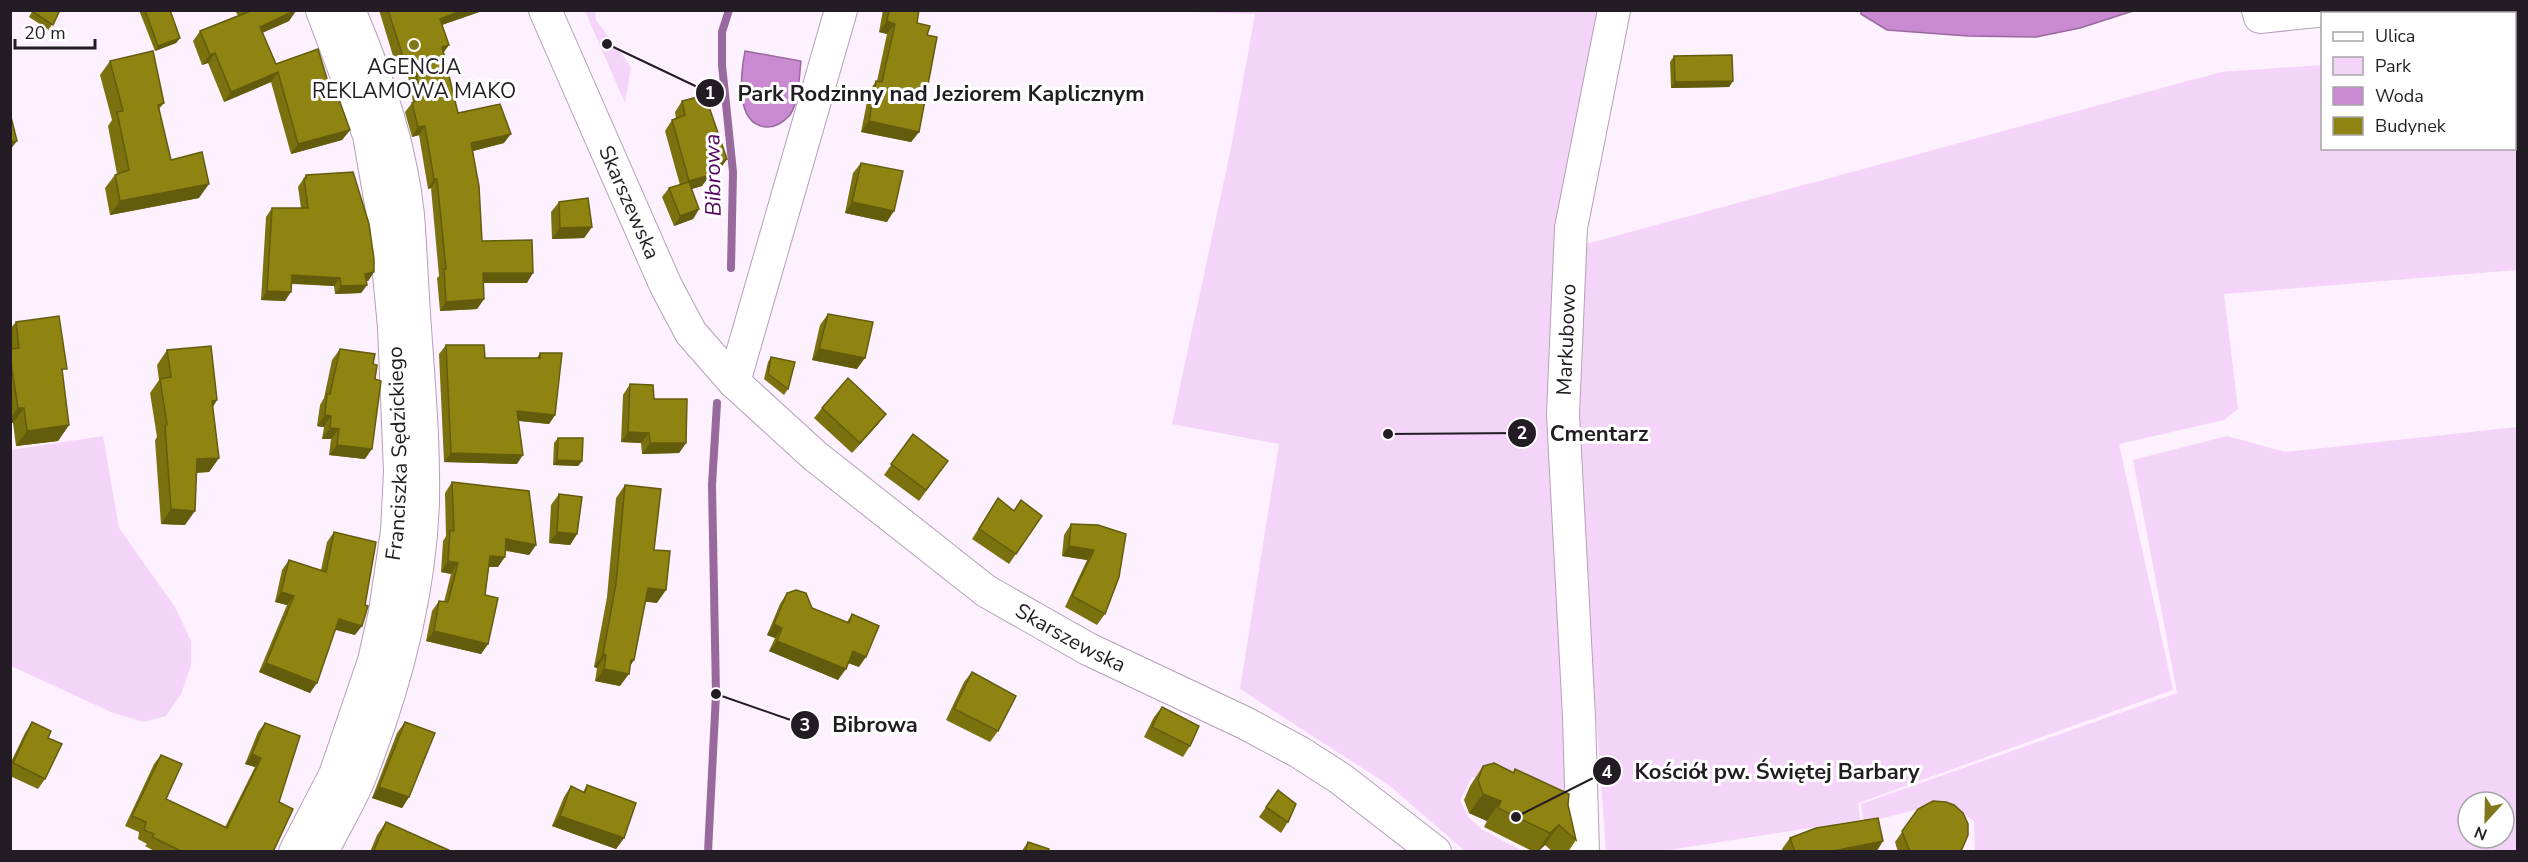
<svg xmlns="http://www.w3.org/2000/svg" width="2528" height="862" font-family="'Nunito Sans',sans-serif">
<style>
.green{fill:#f5d4f9;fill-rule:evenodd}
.water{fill:#c98ad1;stroke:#98699d;stroke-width:1.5}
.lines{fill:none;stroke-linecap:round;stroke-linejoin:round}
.stream{stroke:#98699d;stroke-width:8}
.minor-casing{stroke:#b5a0b7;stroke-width:34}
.minor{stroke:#fff;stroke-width:32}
.wall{fill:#7b720f}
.shaded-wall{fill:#645c0d}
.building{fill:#8f8412;stroke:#645c0d;stroke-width:1.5}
.poi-dot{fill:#80771b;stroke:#fff;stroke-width:2}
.labels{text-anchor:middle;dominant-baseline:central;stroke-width:6;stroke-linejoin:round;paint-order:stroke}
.poi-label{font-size:21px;fill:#241c25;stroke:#fff}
.street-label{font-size:21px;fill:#241c25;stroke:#fff}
.water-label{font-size:22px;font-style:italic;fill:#55005f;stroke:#fff}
.leader{fill:none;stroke:#241c25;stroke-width:2}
.callout-dot{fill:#241c25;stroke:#fff;stroke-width:2}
.mark-label{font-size:18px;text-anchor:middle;font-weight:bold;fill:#fff}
.callout-label{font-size:22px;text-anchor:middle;font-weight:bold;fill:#241c25;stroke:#fff;stroke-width:6;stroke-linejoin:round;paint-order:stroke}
</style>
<rect width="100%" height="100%" fill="#fdf0ff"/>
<g class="green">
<path d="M585,11H595L596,20L631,67L625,103Z"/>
<path d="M1154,11H1602L1551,450L1555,576L1566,723L1570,822L1497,785L1472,777L1460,800L1469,818L1483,830L1522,851H1465L1390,786L1240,689L1279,444L1172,424L1231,148L1255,14Z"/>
<path d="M2514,48H2517V270L2224,294L2238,409L2224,420L2119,444L2173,690L1858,803L1860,820L1663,851H1606L1584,551L1579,412L1586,244L2221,72L2322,65V148H2514Z"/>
<path d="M2517,427V851H1975L1974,821L1946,802L1864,823L1861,804L2177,693L2133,460L2227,436L2285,452ZM2468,802H2504V838H2468Z"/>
<path d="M103,436L119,528L175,607L191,641V666L181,694L166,716L143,722L111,712L11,666V450Z"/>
</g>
<g class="water">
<path d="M1861,11V10L2133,11L2080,28L2036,37L1968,36L1887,30L1861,14Z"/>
<path d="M745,51L801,61C799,77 799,102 790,115C784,122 774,128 766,127C734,124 741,73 745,51Z"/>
</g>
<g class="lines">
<g class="stream">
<path d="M729,10L722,32V65L733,172L731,268"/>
<path d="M708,852L716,694L712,485L717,403"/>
</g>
<g class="minor-casing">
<g id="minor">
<path id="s1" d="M545,10L666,286L691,333L734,382L815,456L986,591L1088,649L1245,723L1299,752L1341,779L1435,852"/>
<path d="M2258,10L2260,17L2326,10"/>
<path d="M734,382L841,10"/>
<path id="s2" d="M295,852L335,775L374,661L385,612L397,531L400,471L394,327L384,221L369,135L322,10"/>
<path d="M322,852C334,827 349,803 359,779C394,691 420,595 423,501C424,443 419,386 415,328C412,291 411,253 408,215C401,147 376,73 349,10"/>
<path id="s3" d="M1583,852L1579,717L1563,414L1571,228L1614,10"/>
</g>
</g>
<use href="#minor" class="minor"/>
</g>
<g class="wall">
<path d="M33,10H60L49,30L29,17Z"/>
<path d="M139,10H170L180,38L176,43L155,51Z"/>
<path d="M235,10H296L289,21L262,33L276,64L331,92L350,130L342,140L291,154L271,82L224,102L208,63L202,65L193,41L200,31L238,16Z"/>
<path d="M379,10H485L442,25L444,52L458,113L504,143L473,151L482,241L527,283H484V299L477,309L440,311L437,278L439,276L431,188L428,189L419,135L412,137L405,112L412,103L413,102L406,66L397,69Z"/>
<path d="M883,10H919L917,23L927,35L919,132L911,142L861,132L869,92L876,81H877L887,34L879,32Z"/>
<path d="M1674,56L1733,81L1729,87L1671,88L1670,62Z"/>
<path d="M110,61L164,103L159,109L171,160L199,198L110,215L105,188L115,175L117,174L108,126L112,120L100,75Z"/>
<path d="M682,101L727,159L719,170L709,174L710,175L702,186L691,189L699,209L693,219L674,226L662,197L669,188L680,185L665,131L672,120L676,119L675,112Z"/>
<path d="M861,163L887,222L845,213L853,173Z"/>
<path d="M306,175L374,272L368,281H366L367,285L361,293L335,294L334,286L292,284L285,301L261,300L266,217L272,208H301L298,187Z"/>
<path d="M559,202L592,227L584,238L552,239L551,212Z"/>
<path d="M828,314L857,369L812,360L820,325Z"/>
<path d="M16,322L62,375L69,425L58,441L16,446L13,423H10V329Z"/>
<path d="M446,345L485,358H537L540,353L555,415L549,424L519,421L517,464L444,462L439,354Z"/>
<path d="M340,349L365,459L329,455L331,439H322L324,427L317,426L320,405L324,398L332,360Z"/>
<path d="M167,350L217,400L213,407L219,458L209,472L196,473L185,525L161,524L155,440L157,437L150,393L159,380L157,365Z"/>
<path d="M771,357L788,389L784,395L764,379L768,362Z"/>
<path d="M630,384L654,399L686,443L679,453L642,454L641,443L621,442L623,395Z"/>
<path d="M822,408L878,424L852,453L814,418Z"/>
<path d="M913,434L948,461L919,501L884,475Z"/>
<path d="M558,438L582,461L578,466L553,465L554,443Z"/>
<path d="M452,482L536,545L529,555L506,551L498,567H489L485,595L488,644L481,654L426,641L432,611L439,601L444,602L451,574L441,572L443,541L446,536L445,493Z"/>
<path d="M625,485L654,550L657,603L645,601L634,660L630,666L620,686L595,681L597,668L594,667L607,597L616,498Z"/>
<path d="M559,494L577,534L570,545L549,543L551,505Z"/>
<path d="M998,498L1014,511L1021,500L1042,516L1009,564L972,539Z"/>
<path d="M1071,524L1098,525L1105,614L1097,625L1065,607L1087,560L1062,556L1064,535Z"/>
<path d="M334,532L355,635L335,629L310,693L259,672L287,605L275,602L282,570L289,560L321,570L327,542Z"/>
<path d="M787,593L812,608L847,622L852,614L859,667L848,663L838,680L769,651L775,638L767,635L780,604Z"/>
<path d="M972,672L998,731L990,742L946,720L964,682Z"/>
<path d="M1162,707L1190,746L1183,757L1144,737L1154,717Z"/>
<path d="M32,722L48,738L45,779L38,789L10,776V764L25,733Z"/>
<path d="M405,722L409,797L402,808L372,798L397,733Z"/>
<path d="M265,723L279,802L273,852H156L145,846L147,844L138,839L139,832L125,826L154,764L161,755L166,799L225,827L255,767L245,764L258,732Z"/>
<path d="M1483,766L1512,773L1515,769L1568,805L1576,840L1568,852H1553L1545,845L1538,852H1534L1484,827L1487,821L1469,813L1464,800L1470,786Z"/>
<path d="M587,785L624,838L616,849L552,826L564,797L571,786L583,792Z"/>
<path d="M1278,790L1288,822L1281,833L1259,817Z"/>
<path d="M1918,809L1962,849L1960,852H1898L1895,842Z"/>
<path d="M386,822L453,852H370L377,835Z"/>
<path d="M1790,838L1883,841L1876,852H1783L1782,849Z"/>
<path d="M1028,842L1048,852H1021Z"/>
</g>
<g class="shaded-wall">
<path d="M464,10H485L433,28L440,19Z"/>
<path d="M296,11L289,21L253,37L260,27Z"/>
<path d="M887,21L895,24L887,34L879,32Z"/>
<path d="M180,38L176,43L155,51L158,46Z"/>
<path d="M449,45L442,55V47Z"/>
<path d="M215,53L208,63L202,65L210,55Z"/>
<path d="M413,57L406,66L397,69L404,60Z"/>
<path d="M278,72L271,82L224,102L231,92Z"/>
<path d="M1733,81L1729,87L1671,88L1675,82Z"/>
<path d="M869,121L919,132L911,142L861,132Z"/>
<path d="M425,126L419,135L412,137L418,127Z"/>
<path d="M350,130L342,140L291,154L298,144Z"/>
<path d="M511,134L504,143L465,153L471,143Z"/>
<path d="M17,141L10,150V142Z"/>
<path d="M727,159L719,170L700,177L708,167Z"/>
<path d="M710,175L702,186L682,192L689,181Z"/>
<path d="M434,179H437L431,188L428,189Z"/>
<path d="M209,184L199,198L110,215L120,201Z"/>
<path d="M852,202L894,211L887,222L845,213Z"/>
<path d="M699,209L693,219L674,226L680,216Z"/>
<path d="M592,227L584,238L552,239L560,228Z"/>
<path d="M374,272L368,281L359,282L365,274Z"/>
<path d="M483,273H533L527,283H477Z"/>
<path d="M292,275L340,278L334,286L286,283Z"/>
<path d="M367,285L361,293L335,294L341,286Z"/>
<path d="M267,291L291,292L285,301L261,300Z"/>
<path d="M484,299L477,309L440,311L446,302Z"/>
<path d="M819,349L865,358L857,369L812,360Z"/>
<path d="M217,400L207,414L212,401Z"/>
<path d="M18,408H24L13,423H10V419Z"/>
<path d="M517,411L555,415L549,424L511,420Z"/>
<path d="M886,414L878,424L852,453L860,443Z"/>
<path d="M325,415L331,416L324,427L317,426Z"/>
<path d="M69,425L58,441L16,446L27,431Z"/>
<path d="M330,428L339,429L331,439H322Z"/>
<path d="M628,432L649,433L641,443L621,442Z"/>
<path d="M650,443H686L679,453L642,454Z"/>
<path d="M337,445L372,449L365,459L329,455Z"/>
<path d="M451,453L523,455L517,464L444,462Z"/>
<path d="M219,458L209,472L187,473L197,459Z"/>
<path d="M557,460L582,461L578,466L553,465Z"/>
<path d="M171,509L195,511L185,525L161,524Z"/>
<path d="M557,532L577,534L570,545L549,543Z"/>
<path d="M506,539L536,545L529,555L499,549Z"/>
<path d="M1069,546L1094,550L1087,560L1062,556Z"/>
<path d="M490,556L505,557L498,567L483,566Z"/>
<path d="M448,561L458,563L451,574L441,572Z"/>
<path d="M648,588L666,590L657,603L639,601Z"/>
<path d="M281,592L294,596L287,605L275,602Z"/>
<path d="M339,619L362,626L355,635L332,629Z"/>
<path d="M774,624L782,628L775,638L767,635Z"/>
<path d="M434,631L488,644L481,654L426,641Z"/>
<path d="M777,641L846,669L838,680L769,651Z"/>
<path d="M853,651L866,657L859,667L846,662Z"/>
<path d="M603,654L606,655L597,668L594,667Z"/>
<path d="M631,660H634L625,673L629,674L620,686L595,681L604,669Z"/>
<path d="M266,663L317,683L310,693L259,672Z"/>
<path d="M252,754L261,758L255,767L245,764Z"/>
<path d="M379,787L409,797L402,808L372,798Z"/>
<path d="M1483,794L1501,801L1487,821L1469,813Z"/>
<path d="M560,816L624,838L616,849L552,826Z"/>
<path d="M1559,825L1545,845L1537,852L1550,833Z"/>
<path d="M1883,841L1876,852H1828Z"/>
</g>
<g class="building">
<path d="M34,10H60L53,25L33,12Z"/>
<path d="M145,10H170L180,38L158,46Z"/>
<path d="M247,10H296L260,27L276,64L318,49L331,92L336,91L350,130L298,144L278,72L231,92L215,53L210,55L200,31L248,12Z"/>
<path d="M388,10H464L440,19L449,45L442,47L458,113L500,104L511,134L471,143L479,186L482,241L532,240L533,273H483L484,299L446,302L444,269H446L437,179H434L425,126L418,127L412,103L421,98L413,57L404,60Z"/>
<path d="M889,10H919L917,23L930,26L927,35L937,37L919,132L869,121L876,81L882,82L895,24L887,21Z"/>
<path d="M153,51L164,103L158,105L171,160L202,152L209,184L120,201L115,175L129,170L117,112L123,111L110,61Z"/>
<path d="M1732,55L1733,81L1675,82L1674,56Z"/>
<path d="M705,95L727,159L708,167L710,175L689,181L672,120L685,115L682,101Z"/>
<path d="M10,113L17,141L10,142Z"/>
<path d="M861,163L903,171L894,211L852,202Z"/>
<path d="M353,172L369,224L374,259V272L365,274L367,285L341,286L340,278L292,275L291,292L267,291L272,208H308L304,179L306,178V175Z"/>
<path d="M689,182L699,209L680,216L669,188Z"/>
<path d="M588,198L592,227L560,228L559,202Z"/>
<path d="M828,314L873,322L865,358L819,349Z"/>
<path d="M59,316L67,369H62L69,425L27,431L24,408H18L10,356V349L19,348L16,322Z"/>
<path d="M446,345H484L485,358H540V353H562L555,415L517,411L523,455L451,453Z"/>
<path d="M211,346L217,400L212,401L219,458L197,459L195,511L171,509L165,426L167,425L160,379L171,377L167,350Z"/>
<path d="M340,349L375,354L373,364L377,365L375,379L381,381L372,449L337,445L339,429L330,428L331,416L325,415L327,394H330Z"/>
<path d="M771,357L795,362L788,389L768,374Z"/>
<path d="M848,378L886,414L860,443L822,408Z"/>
<path d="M630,384L653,385L654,399H687L686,443H650L649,433L628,432Z"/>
<path d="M913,434L948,461L926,490L891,464Z"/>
<path d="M558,438H583L582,461L557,460Z"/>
<path d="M452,482L529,491L536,545L506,539L505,557L490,556L485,595L498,598L488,644L434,631L439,601L448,602L458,563L448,561L450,530L454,531Z"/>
<path d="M625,485L661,489L654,550L670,551L666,590L648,588L634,660H631L629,674L604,669L606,655L603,654L616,584Z"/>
<path d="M559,494L582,497L577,534L557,532Z"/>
<path d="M998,498L1014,511L1021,500L1042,516L1016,554L979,529Z"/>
<path d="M1071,524L1098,525L1126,534L1119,577L1105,614L1072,596L1094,550L1069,546Z"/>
<path d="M334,532L376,542L365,605L368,606L362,626L339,619L317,683L266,663L294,596L281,592L289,560L326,572Z"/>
<path d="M796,590L806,593L812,608L849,623L852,614L879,626L866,657L853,651L846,669L777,641L782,628L774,624L787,593Z"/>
<path d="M972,672L1016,696L998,731L954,709Z"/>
<path d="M1162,707L1199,726L1190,746L1152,727Z"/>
<path d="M32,722L51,731L48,738L62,744L45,779L13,763Z"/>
<path d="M405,722L435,733L409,797L379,787Z"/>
<path d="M265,723L300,736L279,802L293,809L273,852H183L152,837L154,834L144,830L146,822L132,816L161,755L182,764L166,799L227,828L261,758L252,754Z"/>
<path d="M1494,763L1514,773L1515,769L1569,794L1568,805L1576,840L1559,825L1550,833L1498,808L1501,801L1483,794L1478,780L1483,766Z"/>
<path d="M587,785L636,803L624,838L560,816L571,786L585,793Z"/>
<path d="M1278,790L1296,804L1288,822L1266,807Z"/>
<path d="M1933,801L1946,802L1954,805L1963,813L1968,824V835L1962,849L1959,852H1910L1902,831L1918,809Z"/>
<path d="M1878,818L1883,841L1828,852H1795L1790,838L1816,828Z"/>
<path d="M386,822L453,852H373Z"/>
<path d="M1028,842L1049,849L1048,852H1025Z"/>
</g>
<circle class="poi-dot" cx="414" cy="45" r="6"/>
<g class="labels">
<g class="poi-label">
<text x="414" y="67">AGENCJA<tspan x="414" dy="24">REKLAMOWA MAKO</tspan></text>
</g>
<g class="street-label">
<text stroke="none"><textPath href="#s1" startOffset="210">Skarszewska</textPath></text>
<text stroke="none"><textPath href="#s3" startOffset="513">Markubowo</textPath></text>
<text stroke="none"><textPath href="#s2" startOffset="417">Franciszka Sędzickiego</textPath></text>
<text stroke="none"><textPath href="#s1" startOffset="844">Skarszewska</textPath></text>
</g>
<g class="water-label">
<text transform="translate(713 175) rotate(-91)">Bibrowa</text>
</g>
</g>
<path class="leader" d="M607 44L710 93M1388 434L1522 433M716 694L805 725M1516 817L1607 771"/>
<g class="callout-dot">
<circle cx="607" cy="44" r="6"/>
<circle cx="1388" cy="434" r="6"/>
<circle cx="716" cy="694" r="6"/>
<circle cx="1516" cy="817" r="6"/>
<circle cx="710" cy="93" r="15"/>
<circle cx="1522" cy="433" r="15"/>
<circle cx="805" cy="725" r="15"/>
<circle cx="1607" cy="771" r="15"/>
</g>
<g class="mark-label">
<text x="710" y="99">1</text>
<text x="1522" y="439">2</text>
<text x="805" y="731">3</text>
<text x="1607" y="778">4</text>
</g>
<g class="callout-label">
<text x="941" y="101">Park Rodzinny nad Jeziorem Kaplicznym</text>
<text x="1599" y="441">Cmentarz</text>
<text x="875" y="732">Bibrowa</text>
<text x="1777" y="779">Kościół pw. Świętej Barbary</text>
</g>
<rect width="2528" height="862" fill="none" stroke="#241c25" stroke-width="24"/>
<rect x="2321" y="12" width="195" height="138" fill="#ffffff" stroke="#a7a4a8" stroke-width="1.5"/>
<rect x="2333" y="32" width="30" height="9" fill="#ffffff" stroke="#a7a4a8" stroke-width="1.5"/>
<text x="2375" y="42" font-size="18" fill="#241c25">Ulica</text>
<rect x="2333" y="57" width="30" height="18" fill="#f5d4f9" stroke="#a7a4a8" stroke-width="1.5"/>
<text x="2375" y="72" font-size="18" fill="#241c25">Park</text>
<rect x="2333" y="87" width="30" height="18" fill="#c98ad1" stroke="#a7a4a8" stroke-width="1.5"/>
<text x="2375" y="102" font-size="18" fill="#241c25">Woda</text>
<rect x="2333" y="117" width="30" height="18" fill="#8f8412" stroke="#a7a4a8" stroke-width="1.5"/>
<text x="2375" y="132" font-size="18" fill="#241c25">Budynek</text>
<g transform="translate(2486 820) rotate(202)"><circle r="28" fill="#ffffff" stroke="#a7a4a8" stroke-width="1.5"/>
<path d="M0-4.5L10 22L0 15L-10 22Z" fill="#80771b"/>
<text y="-9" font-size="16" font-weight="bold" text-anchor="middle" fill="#241c25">N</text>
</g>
<path d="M15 39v9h80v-9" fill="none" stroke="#241c25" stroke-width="3"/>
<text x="24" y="39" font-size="18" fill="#241c25" stroke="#ffffff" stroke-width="4.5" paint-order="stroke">20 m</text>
</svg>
